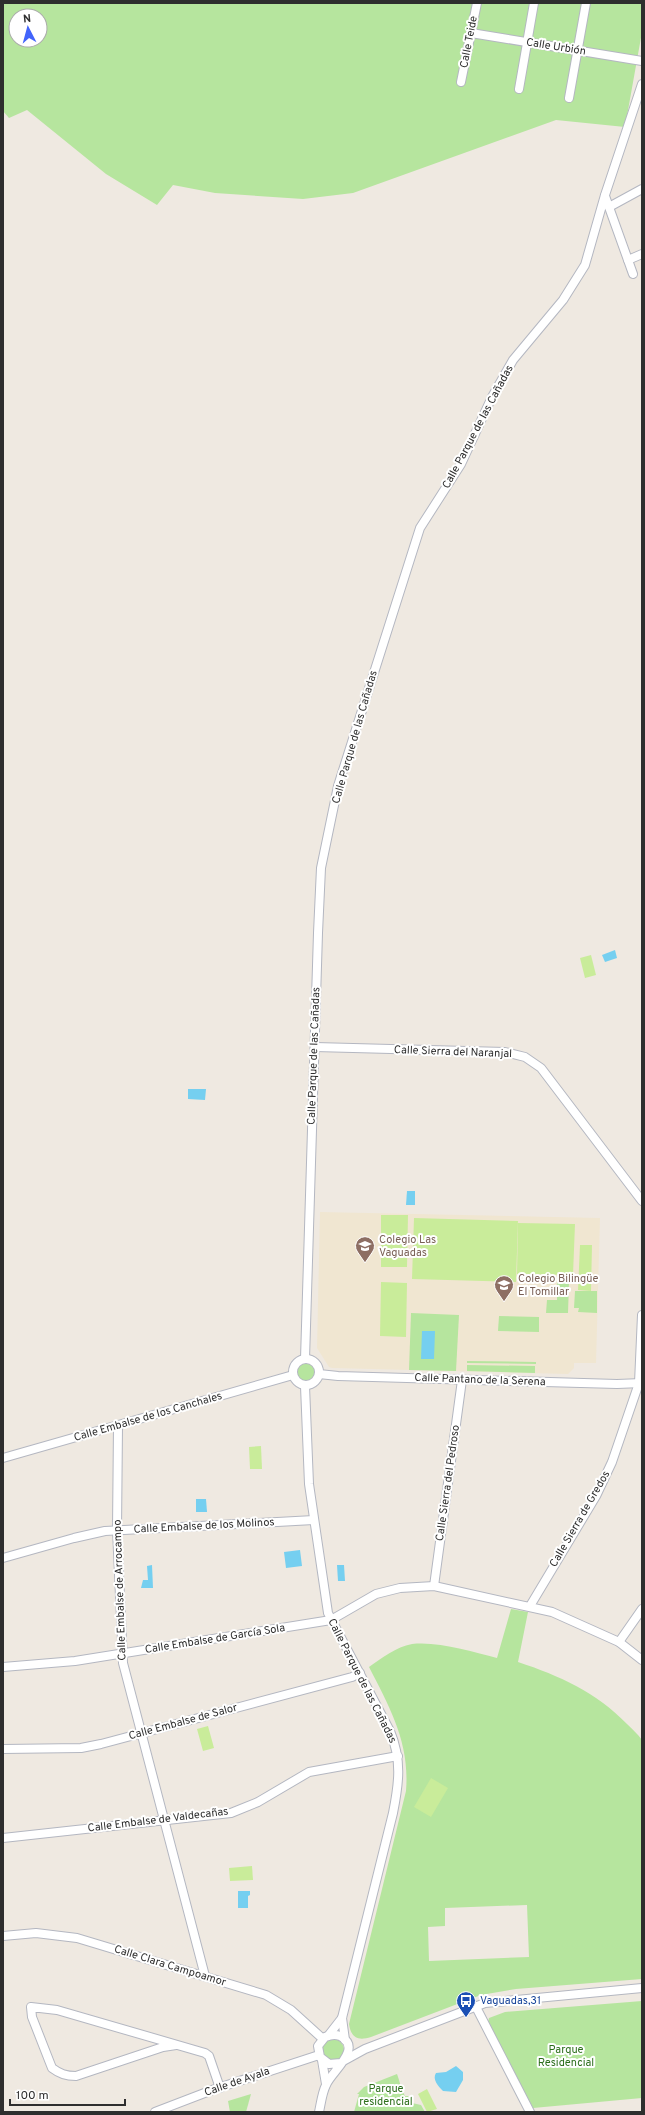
<svg xmlns="http://www.w3.org/2000/svg" width="645" height="2115" font-family="Overpass,sans-serif">
<style>
.education{fill:#f0e6d1}
.green{fill:#b6e59e;fill-rule:evenodd}
.pitch{fill:#c9ec9a}
.water{fill:#75cff0}
.lines{fill:none;stroke-linecap:round;stroke-linejoin:round}
.street-casing{stroke:#b4b7c1;stroke-width:10}
.street{stroke:#fff;stroke-width:8}
.labels{text-anchor:middle;dominant-baseline:central;stroke-width:4;stroke-linejoin:round;paint-order:stroke}
.street-label{font-size:11px;fill:#2e2e2e;stroke:#fff}
.education-label{font-size:11px;fill:#785e54;stroke:#fff;text-anchor:start}
.transit-label{font-size:11px;fill:#164399;stroke:#fff;text-anchor:start}
.park-label{font-size:11px;fill:#2c6e1b;stroke:#fff}
</style>
<rect width="100%" height="100%" fill="#efe9e1"/>
<path class="education" d="M320,1212L600,1218L596,1363H574V1368L568,1374L332,1368L329,1367L317,1348Z"/>
<g class="green">
<path d="M3,3H642V32L625,127L556,120L353,193L303,199L215,193L173,185L157,205L106,174L27,110L9,118L3,111ZM16,16H40V40H16Z"/>
<path d="M557,1282L569,1283L568,1313H546L547,1300H557Z"/>
<path d="M575,1291H597V1313L578,1312L579,1308H574Z"/>
<path d="M411,1313L459,1315L456,1371L409,1370Z"/>
<path d="M499,1316L539,1317V1332L498,1331Z"/>
<path d="M467,1361L536,1362V1364L467,1363Z"/>
<circle cx="305" cy="1372" r="10"/>
<path d="M467,1365L535,1366V1373L467,1371Z"/>
<path d="M511,1609L528,1612L518,1662C560,1676 596,1692 627,1724C632,1729 638,1734 642,1740V1979L516,1989L481,1995L371,2037C358,2041 351,2038 349,2024L406,1791C410,1743 390,1708 369,1667C382,1658 396,1647 412,1644C438,1641 473,1652 497,1658ZM527,1905L529,1957L429,1961L428,1927L445,1926V1908Z"/>
<path d="M642,2001V2098L533,2108L488,2022L489,2018L505,2012Z"/>
<circle cx="333" cy="2050" r="11"/>
<path d="M397,2074C400,2082 401,2089 405,2096H408L412,2103L421,2105L425,2112H354L359,2094H357L364,2087Z"/>
<path d="M251,2094L246,2112H230L228,2101Z"/>
</g>
<g class="pitch">
<path d="M591,955L596,975L585,978L580,958Z"/>
<path d="M381,1215H408L407,1267H381Z"/>
<path d="M414,1218L518,1221L516,1282L412,1279Z"/>
<path d="M518,1223L575,1224L573,1275L517,1274Z"/>
<path d="M580,1245H592L591,1291L578,1290Z"/>
<path d="M381,1282L407,1283L406,1337L380,1336Z"/>
<path d="M261,1446L262,1469H250L249,1447Z"/>
<path d="M208,1726L214,1748L203,1751L197,1729Z"/>
<path d="M431,1778L448,1788L431,1817L414,1807Z"/>
<path d="M252,1866L253,1880L230,1881L229,1868Z"/>
<path d="M427,2089L437,2109L427,2112L418,2094Z"/>
</g>
<g class="water">
<path d="M615,950L617,958L605,962L602,955Z"/>
<path d="M188,1089H206L205,1100L188,1099Z"/>
<path d="M407,1191H415V1205H406Z"/>
<path d="M422,1331H435L434,1359H421Z"/>
<path d="M196,1499H206L207,1512H196Z"/>
<path d="M300,1550L302,1566L286,1568L284,1552Z"/>
<path d="M152,1565L153,1588H141L143,1580H148L147,1566Z"/>
<path d="M337,1565H344L345,1581H338Z"/>
<path d="M238,1891H250V1895L248,1896V1908H238Z"/>
<path d="M456,2066L463,2072V2080L456,2092L443,2091C438,2086 432,2079 436,2073L446,2072Z"/>
</g>
<g class="lines">
<g class="street-casing">
<g id="street">
<path d="M471,33L642,61"/>
<path d="M461,82L477,3"/>
<path d="M519,89L534,3"/>
<path d="M569,98L586,3"/>
<path d="M605,196L633,274"/>
<path d="M609,207L642,189"/>
<path d="M628,260L642,254"/>
<path d="M315,1047L505,1052L525,1057L541,1068L642,1201"/>
<circle cx="306" cy="1372" r="13"/>
<path d="M305,1359L318,933L321,868L338,786L420,528L461,464L492,397L513,360L563,300L585,265L605,195L642,84"/>
<path d="M319,1374L338,1376L617,1384L642,1383"/>
<path d="M305,1386L309,1484L328,1613L390,1731C402,1760 399,1783 393,1813L342,2018L345,2040"/>
<path d="M118,1426L117,1530L123,1663L205,1976"/>
<path d="M3,1458L293,1375"/>
<path d="M3,1558L74,1538L105,1531L314,1520"/>
<path d="M434,1586L462,1380"/>
<path d="M530,1606L596,1496L612,1462L639,1383L642,1315"/>
<path d="M619,1642L642,1609"/>
<path d="M3,1667L75,1661L331,1620L376,1594L400,1588L434,1586L552,1612L619,1642L642,1660"/>
<path d="M3,1749L81,1748L101,1744L352,1677L360,1673"/>
<path d="M3,1838L231,1813L258,1802L309,1772L398,1756"/>
<path d="M3,1936L36,1933L77,1938L266,1995L291,2010L323,2039"/>
<path d="M476,2007L530,2112"/>
<path d="M328,2036L342,2018"/>
<path d="M176,2045L163,2047L76,2076C66,2076 60,2074 52,2068L32,2017L31,2007L57,2010L205,2053L209,2056L220,2088"/>
<path d="M322,2060L326,2084"/>
<path d="M345,2060L365,2049L485,2003L642,1988"/>
<path d="M155,2112L215,2089L319,2055"/>
<path d="M319,2112C321,2103 322,2093 326,2085C331,2072 364,2048 340,2036C335,2034 330,2035 325,2037L318,2046L320,2057L329,2064L341,2063"/>
</g>
</g>
<use href="#street" class="street"/>
</g>
<defs>
<g id="school-pin" transform="scale(1)"><path d="M0 17L-7.5 6A9.5 9.5 0 1 1 7.5 6Z" fill="#8d6e63" stroke="#fff"/><path d="M0-5L7-2L0 1L-7-2ZM-4 1L0 2.5L4 1V4Q0 6-4 4Z" fill="#fff"/></g>
<g id="bus-pin" transform="scale(1)"><path d="M0 17L-7.5 6A9.5 9.5 0 1 1 7.5 6Z" fill="#1a4fb4" stroke="#fff"/><path d="M-5-6H5V4H4V6H2V4H-2V6H-4V4H-5ZM-3.5-4V0h7V-4ZM-3.5 1.2v1.5H-2V1.2ZM2 1.2v1.5H3.5V1.2Z" fill="#fff"/></g>
</defs>
<g fill-rule="evenodd">
<use href="#school-pin" x="365" y="1246"/>
<use href="#school-pin" x="504" y="1285"/>
<use href="#bus-pin" x="466" y="2001"/>
</g>
<g class="labels">
<g class="street-label">
<text transform="translate(469 42) rotate(-79)">Calle Teide</text>
<text transform="translate(556 47) rotate(9)">Calle Urbión</text>
<text transform="translate(478 427) rotate(-62)">Calle Parque de las Cañadas</text>
<text transform="translate(355 737) rotate(-74)">Calle Parque de las Cañadas</text>
<text transform="translate(453 1052) rotate(2)">Calle Sierra del Naranjal</text>
<text transform="translate(314 1056) rotate(-88)">Calle Parque de las Cañadas</text>
<text transform="translate(480 1380) rotate(2)">Calle Pantano de la Serena</text>
<text transform="translate(148 1417) rotate(-16)">Calle Embalse de los Canchales</text>
<text transform="translate(448 1483) rotate(-82)">Calle Sierra del Pedroso</text>
<text transform="translate(580 1519) rotate(-60)">Calle Sierra de Gredos</text>
<text transform="translate(204 1526) rotate(-3)">Calle Embalse de los Molinos</text>
<text transform="translate(120 1590) rotate(-92)">Calle Embalse de Arrocampo</text>
<text transform="translate(215 1639) rotate(-9)">Calle Embalse de García Sola</text>
<text transform="translate(362 1681) rotate(63)">Calle Parque de las Cañadas</text>
<text transform="translate(183 1722) rotate(-15)">Calle Embalse de Salor</text>
<text transform="translate(158 1820) rotate(-7)">Calle Embalse de Valdecañas</text>
<text transform="translate(170 1966) rotate(17)">Calle Clara Campoamor</text>
<text transform="translate(237 2082) rotate(-19)">Calle de Ayala</text>
</g>
<g class="education-label">
<text x="379" y="1240">Colegio Las<tspan x="379" dy="13">Vaguadas</tspan></text>
<text x="518" y="1279">Colegio Bilingüe<tspan x="518" dy="13">El Tomillar</tspan></text>
</g>
<g class="transit-label">
<text x="480" y="2001">Vaguadas,31</text>
</g>
<g class="park-label">
<text x="566" y="2050">Parque<tspan x="566" dy="13">Residencial</tspan></text>
<text x="386" y="2089">Parque<tspan x="386" dy="13">residencial</tspan></text>
</g>
</g>
<rect width="645" height="2115" fill="none" stroke="#2e2e2e" stroke-width="8"/>
<g transform="translate(28 28) rotate(354)"><circle r="19" fill="#ffffff" stroke="#ababab"/>
<path d="M0-3L7 15L0 10L-7 15Z" fill="#4264fb"/>
<text y="-6" font-size="11" font-weight="bold" text-anchor="middle" fill="#2e2e2e">N</text>
</g>
<path d="M10 2099v6h115v-6" fill="none" stroke="#2e2e2e" stroke-width="2"/>
<text x="16" y="2099" font-size="12" fill="#2e2e2e" stroke="#ffffff" stroke-width="3" paint-order="stroke">100 m</text>
</svg>
